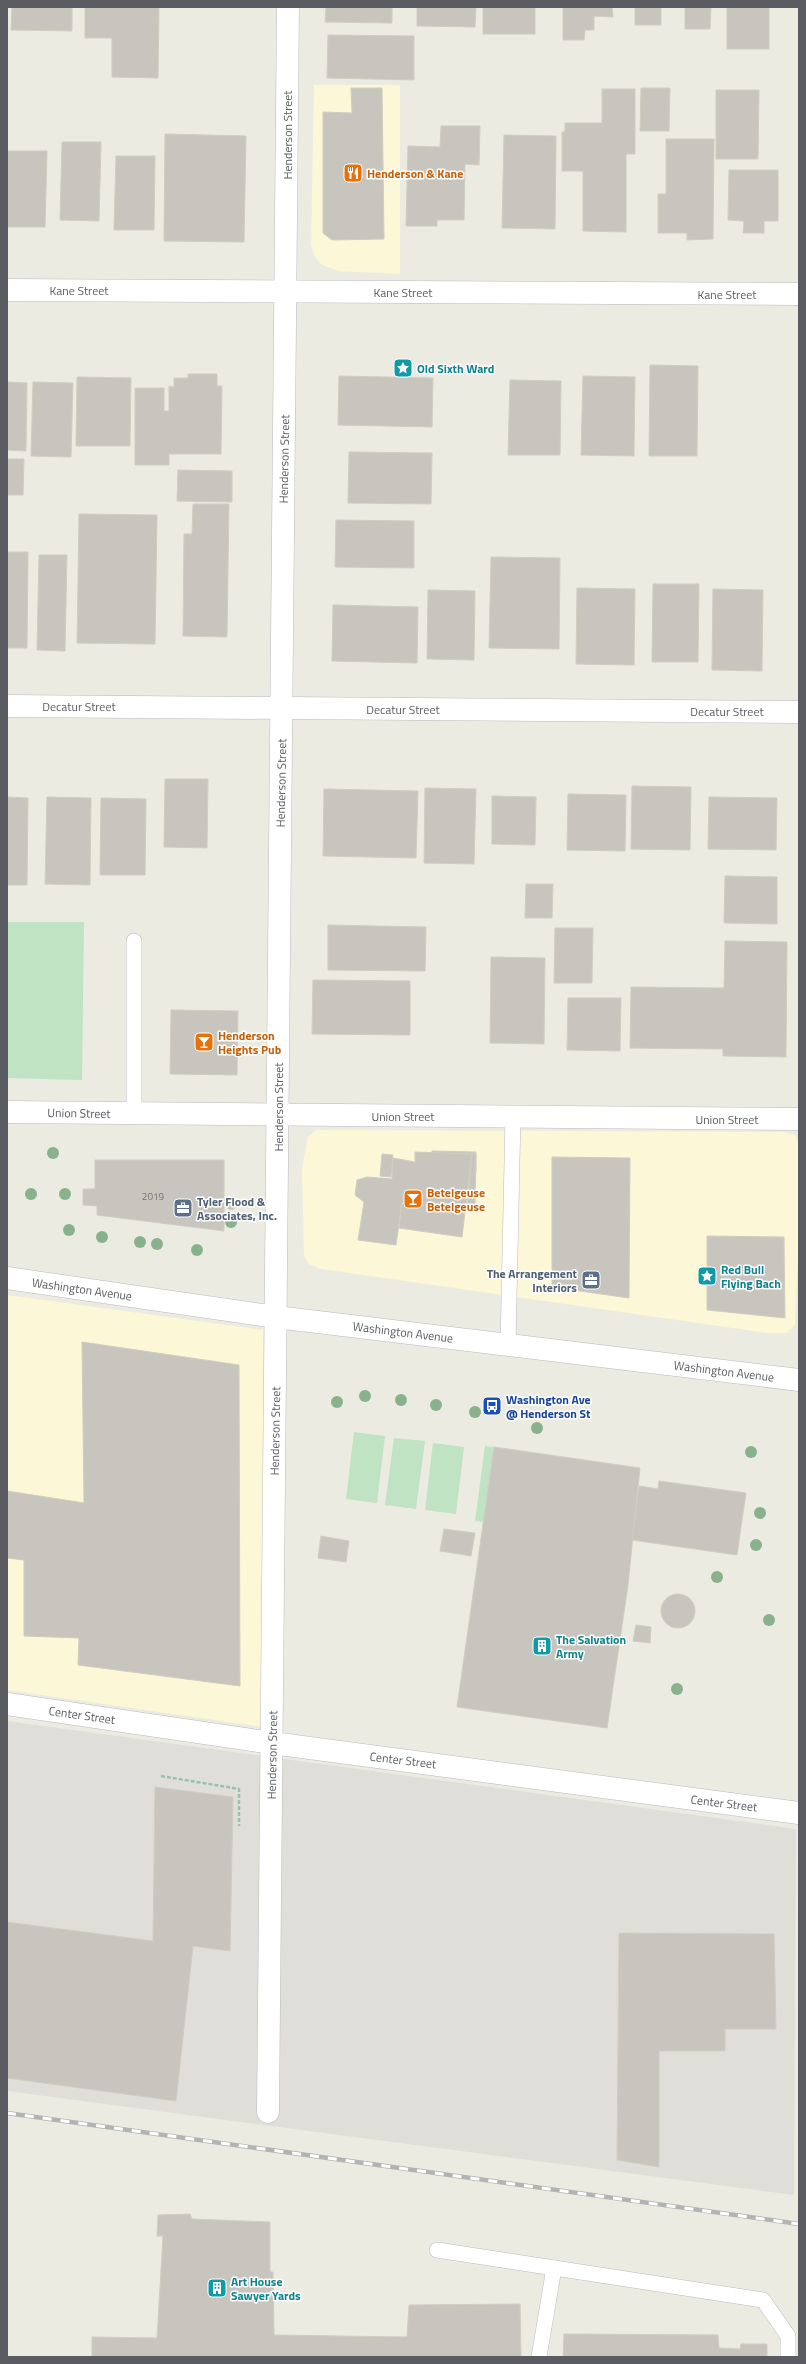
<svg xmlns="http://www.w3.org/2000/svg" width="806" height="2364" font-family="'Titillium Web',sans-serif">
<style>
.commercial{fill:#fcf7d7}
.industrial{fill:#e0ded9}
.green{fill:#bfe3c3}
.building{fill:#c8c5bf;stroke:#d0cdc0}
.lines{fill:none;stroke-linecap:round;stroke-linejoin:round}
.service-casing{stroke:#b9bac0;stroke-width:16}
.minor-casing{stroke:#b9bac0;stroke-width:23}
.tertiary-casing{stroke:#b9bac0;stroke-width:23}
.secondary-casing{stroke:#b7b9bf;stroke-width:23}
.path{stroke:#98c3a9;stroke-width:2.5;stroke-dasharray:4 2;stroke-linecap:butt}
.service{stroke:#fff;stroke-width:15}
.minor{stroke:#fff;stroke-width:22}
.tertiary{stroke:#fff;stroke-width:22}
.secondary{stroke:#fff;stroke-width:22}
.rail-casing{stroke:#b2b3b3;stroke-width:4.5}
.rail{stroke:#fff;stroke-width:3;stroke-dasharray:9;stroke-linecap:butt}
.tree{fill:#89b18b}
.labels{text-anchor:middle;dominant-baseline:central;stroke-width:3;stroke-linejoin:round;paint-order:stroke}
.number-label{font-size:10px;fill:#767679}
.street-label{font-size:12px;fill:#5a5c62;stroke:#fff}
.food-label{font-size:12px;font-weight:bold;fill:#c56008;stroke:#fff;text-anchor:start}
.culture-label{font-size:12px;font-weight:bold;fill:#0d838f;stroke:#fff;text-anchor:start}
.service-label{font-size:12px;font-weight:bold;fill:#4e5e75;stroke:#fff;text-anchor:start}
.transit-label{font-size:12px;font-weight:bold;fill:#164399;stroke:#fff;text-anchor:start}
</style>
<rect width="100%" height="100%" fill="#ecebe1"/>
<g class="commercial">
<path d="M314,85H400V274L339,271L322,265L315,257L311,245Z"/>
<path d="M316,1130L783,1132L795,1135L799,1144V1234L795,1325L787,1333H768L321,1269L309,1264L304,1256L302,1168L308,1137Z"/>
<path d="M7,1295L263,1330V1727L7,1690Z"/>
</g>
<path class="industrial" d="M7,1721L796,1829L794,2195L7,2091Z"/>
<g class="green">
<path d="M7,922H84L82,1080L7,1078Z"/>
<path d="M354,1432L385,1436L377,1503L346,1499Z"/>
<path d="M394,1438L425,1441L416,1509L385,1505Z"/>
<path d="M433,1443L464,1447L456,1514L425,1510Z"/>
<path d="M485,1446L494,1447L483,1522L475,1521Z"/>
</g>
<g class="building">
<path d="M12,7H72V31L11,30Z"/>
<path d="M85,7H159L158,78L112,77V38H85Z"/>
<path d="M326,7H392V23L325,22Z"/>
<path d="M417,7H476L475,27L417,26Z"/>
<rect x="483" y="7" width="52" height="27"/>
<path d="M563,7H612L613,17L594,16V30H585L584,40H563Z"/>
<rect x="635" y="7" width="26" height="18"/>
<path d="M685,7H711L710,29H685Z"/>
<rect x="727" y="7" width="42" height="42"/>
<path d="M328,35L414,36V80L327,78Z"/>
<path d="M351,88H382L384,239L332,240L323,233V112L352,113Z"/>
<path d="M641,88H670L669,131H640Z"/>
<path d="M602,89H635V154H626V232L583,231V171H562V132H565V123H602Z"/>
<path d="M716,90H759L758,159H716Z"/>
<path d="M441,126H480L479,165L465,164L464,220H437V226H406L408,146L440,147Z"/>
<path d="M165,134L246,136L244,242L164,241Z"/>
<path d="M504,135L556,136L555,229L502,228Z"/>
<path d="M666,139H714L713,239L687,240V233H658V194H666Z"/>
<path d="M62,142H101L99,221L60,220Z"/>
<path d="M7,151H47L45,227H7Z"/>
<path d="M116,156H155L154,230H114Z"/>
<path d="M729,170H778V221H764V233H743L744,221L728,220Z"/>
<path d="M650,365L698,366L697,456H649Z"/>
<path d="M188,374H217V386H222L221,454H169V465H135V388H164V411H169V386L174,387V378H188Z"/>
<path d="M339,376L433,378L432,427L338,425Z"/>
<path d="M583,376L635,377L634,456L581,455Z"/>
<path d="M77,377L131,378L130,446H76Z"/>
<path d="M510,380L561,381L560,455H508Z"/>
<path d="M7,382L27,383L26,451L7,450Z"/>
<path d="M33,382L73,383L71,457L31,456Z"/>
<path d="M349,452L432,453L431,504L348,503Z"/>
<path d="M7,459H24L23,495H7Z"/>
<path d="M178,470L232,471V502L177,501Z"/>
<path d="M193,504H229L227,637L183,636L184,534H192Z"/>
<path d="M79,514L157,515L155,644L77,643Z"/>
<path d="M336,520L414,521V568L335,567Z"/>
<path d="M7,552H28L27,648H7Z"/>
<path d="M39,555H67L65,651L37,650Z"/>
<path d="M491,557L560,558L559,649L489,648Z"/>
<path d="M653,584H699L698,662H652Z"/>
<path d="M577,588L635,589L634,665L576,664Z"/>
<path d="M713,589L763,590L762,671L712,670Z"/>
<path d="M428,590L475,591L474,660L427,659Z"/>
<path d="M333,605L418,607L417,663L332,661Z"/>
<path d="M165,779H208L207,848L164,847Z"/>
<path d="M632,786L691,787L690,850L631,849Z"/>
<path d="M425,788L476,789L474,864L424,863Z"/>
<path d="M324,789L418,791L416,858L323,856Z"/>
<path d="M568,794L626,795L625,851L567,850Z"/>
<path d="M492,796L536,797L535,845L492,844Z"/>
<path d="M7,797L28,798L27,885H7Z"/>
<path d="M47,797L91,798L90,885L45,884Z"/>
<path d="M709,797L777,798L776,850L708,849Z"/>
<path d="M101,798L146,799L145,875H100Z"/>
<path d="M725,876L777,877V924L724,923Z"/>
<path d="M526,884H553L552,918H525Z"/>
<path d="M328,925L426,927L425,971L328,970Z"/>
<path d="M555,928H593L592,983H554Z"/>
<path d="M725,941L787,942L786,1057L723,1056V1049L630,1048L631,987L724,988Z"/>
<path d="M491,957L545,958L544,1044L490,1043Z"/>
<path d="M313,980L410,981V1035L312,1034Z"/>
<path d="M568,998H621L620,1051L567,1050Z"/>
<path d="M171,1010L238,1011L237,1075L170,1074Z"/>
<path d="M432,1151L476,1152V1172L432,1167Z"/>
<path d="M415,1152L472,1154L465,1212L402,1203L396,1245L358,1240L364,1202L355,1195L357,1180L367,1177L392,1179L393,1158L415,1162Z"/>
<path d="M382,1154L393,1155L391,1177L380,1176Z"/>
<path d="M472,1154H476L475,1204L467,1205Z"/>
<path d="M552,1157L630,1158L629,1298L552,1287Z"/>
<path d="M95,1160H224V1231L97,1215V1206L83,1205V1189H95Z"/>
<circle cx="231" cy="1204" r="5.5"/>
<path d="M402,1203L465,1212L462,1237L399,1228Z"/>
<path d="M707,1236L784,1237L785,1318L707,1310Z"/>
<path d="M82,1342L239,1365L240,1686L78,1665L79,1638L24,1636V1560L7,1558V1491L84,1503Z"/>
<path d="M494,1447L640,1468L628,1585L607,1728L457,1707Z"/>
<path d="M659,1481L746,1493L737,1555L632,1540L639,1486L658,1489Z"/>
<path d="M444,1529L475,1533L471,1556L440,1551Z"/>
<path d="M321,1536L349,1541L346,1562L318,1558Z"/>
<circle cx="678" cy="1611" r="17"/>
<path d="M636,1625L651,1627L650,1643L633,1641Z"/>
<path d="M155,1787L233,1797L230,1951L193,1946L176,2101L7,2078V1922L153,1941Z"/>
<path d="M619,1933L774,1934L776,2029H725V2051H659V2167L617,2160Z"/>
<path d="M190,2214L192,2219L270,2222V2272H273L274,2335L407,2337L409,2305L520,2304L521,2357H92V2337L157,2338L163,2236H157L158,2215Z"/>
<path d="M564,2334L718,2335L719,2348L740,2349L741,2344H767V2357H563Z"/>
</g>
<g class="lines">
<g class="service-casing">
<g id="service">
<path d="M134,1113V941"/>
<path d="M508,1345L513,1116"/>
<path d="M437,2250L763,2300L788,2336V2357"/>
<path d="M539,2357L554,2268"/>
</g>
</g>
<g class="minor-casing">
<g id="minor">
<path d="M7,290L799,294"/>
<path d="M7,706L799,712"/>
<path d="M7,1112L799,1119"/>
<path d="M268,2112L288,7"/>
</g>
</g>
<g class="tertiary-casing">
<path id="tertiary" d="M7,1704L272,1743L799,1813"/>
</g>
<g class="secondary-casing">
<path id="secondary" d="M7,1278L276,1317L799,1380"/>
</g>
<path class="path" d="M161,1776L239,1789V1826"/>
<use href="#service" class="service"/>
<use href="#minor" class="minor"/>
<use href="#tertiary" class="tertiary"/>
<use href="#secondary" class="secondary"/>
<g class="rail-casing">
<path id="rail" d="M7,2113L799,2224"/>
</g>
<use href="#rail" class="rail"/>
</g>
<g class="tree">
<circle cx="53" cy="1153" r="6"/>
<circle cx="31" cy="1194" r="6"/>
<circle cx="65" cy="1194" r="6"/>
<circle cx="231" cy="1222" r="6"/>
<circle cx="69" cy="1230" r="6"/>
<circle cx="102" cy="1237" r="6"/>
<circle cx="140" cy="1242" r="6"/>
<circle cx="157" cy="1244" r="6"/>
<circle cx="197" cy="1250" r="6"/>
<circle cx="365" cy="1396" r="6"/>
<circle cx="401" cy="1400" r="6"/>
<circle cx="337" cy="1402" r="6"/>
<circle cx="436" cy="1405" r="6"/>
<circle cx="475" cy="1412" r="6"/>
<circle cx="537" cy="1428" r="6"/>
<circle cx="751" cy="1452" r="6"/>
<circle cx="760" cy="1513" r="6"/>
<circle cx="756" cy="1545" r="6"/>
<circle cx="717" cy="1577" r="6"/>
<circle cx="769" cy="1620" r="6"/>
<circle cx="677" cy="1689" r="6"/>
</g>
<defs>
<g id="restaurant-square" transform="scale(1)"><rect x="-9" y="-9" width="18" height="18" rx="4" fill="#e8710a" stroke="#fff"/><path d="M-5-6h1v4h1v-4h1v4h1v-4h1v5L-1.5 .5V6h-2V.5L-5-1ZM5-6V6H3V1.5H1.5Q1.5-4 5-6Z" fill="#fff"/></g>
<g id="sight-square" transform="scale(1)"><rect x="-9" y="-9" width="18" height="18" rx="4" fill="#0f9aa8" stroke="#fff"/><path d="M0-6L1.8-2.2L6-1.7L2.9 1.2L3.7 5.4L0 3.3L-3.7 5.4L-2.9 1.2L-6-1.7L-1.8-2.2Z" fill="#fff"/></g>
<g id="bar-square" transform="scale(1)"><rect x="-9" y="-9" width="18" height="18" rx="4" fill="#e8710a" stroke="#fff"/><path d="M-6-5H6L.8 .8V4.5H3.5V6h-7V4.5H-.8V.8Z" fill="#fff"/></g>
<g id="office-square" transform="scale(1)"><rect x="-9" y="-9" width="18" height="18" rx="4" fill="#5c6f8a" stroke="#fff"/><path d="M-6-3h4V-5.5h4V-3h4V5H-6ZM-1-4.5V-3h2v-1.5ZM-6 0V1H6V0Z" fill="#fff"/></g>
<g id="bus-square" transform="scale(1)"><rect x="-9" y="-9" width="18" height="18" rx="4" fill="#1a4fb4" stroke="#fff"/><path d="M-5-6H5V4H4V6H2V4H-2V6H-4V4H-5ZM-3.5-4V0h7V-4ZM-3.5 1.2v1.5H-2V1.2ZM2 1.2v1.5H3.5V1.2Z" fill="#fff"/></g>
<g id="building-square" transform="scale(1)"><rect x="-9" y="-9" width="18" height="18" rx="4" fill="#0f9aa8" stroke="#fff"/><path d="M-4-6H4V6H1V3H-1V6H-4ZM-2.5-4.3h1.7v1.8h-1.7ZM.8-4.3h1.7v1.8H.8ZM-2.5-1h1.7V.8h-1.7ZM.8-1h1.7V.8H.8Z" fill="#fff"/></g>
</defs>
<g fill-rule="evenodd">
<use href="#restaurant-square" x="353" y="173"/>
<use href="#sight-square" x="403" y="368"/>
<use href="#bar-square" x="204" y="1042"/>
<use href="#bar-square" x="413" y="1199"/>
<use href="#office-square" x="183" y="1208"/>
<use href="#sight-square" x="707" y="1276"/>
<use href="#office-square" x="591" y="1280"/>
<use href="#bus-square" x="492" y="1406"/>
<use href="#building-square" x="542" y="1646"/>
<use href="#building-square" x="217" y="2288"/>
</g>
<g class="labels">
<g class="number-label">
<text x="153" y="1196">2019</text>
</g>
<g class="street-label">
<text transform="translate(287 135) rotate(-90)">Henderson Street</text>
<text x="79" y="290">Kane Street</text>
<text x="403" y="292">Kane Street</text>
<text x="727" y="294">Kane Street</text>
<text transform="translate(284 459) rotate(-89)">Henderson Street</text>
<text x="79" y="706">Decatur Street</text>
<text x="403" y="709">Decatur Street</text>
<text x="727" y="711">Decatur Street</text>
<text transform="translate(281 783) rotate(-89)">Henderson Street</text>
<text transform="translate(278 1107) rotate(-90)">Henderson Street</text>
<text transform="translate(79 1113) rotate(1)">Union Street</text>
<text x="403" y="1116">Union Street</text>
<text x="727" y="1119">Union Street</text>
<text transform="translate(82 1289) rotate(8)">Washington Avenue</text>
<text transform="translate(403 1332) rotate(7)">Washington Avenue</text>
<text transform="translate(724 1371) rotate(7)">Washington Avenue</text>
<text transform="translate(275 1431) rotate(-89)">Henderson Street</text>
<text transform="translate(82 1715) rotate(8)">Center Street</text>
<text transform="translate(272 1755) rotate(-89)">Henderson Street</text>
<text transform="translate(403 1760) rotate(7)">Center Street</text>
<text transform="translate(724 1803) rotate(7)">Center Street</text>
</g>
<g class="food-label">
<text x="367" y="173">Henderson &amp; Kane</text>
<text x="218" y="1035">Henderson<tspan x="218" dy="14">Heights Pub</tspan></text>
<text x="427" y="1192">Betelgeuse<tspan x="427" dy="14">Betelgeuse</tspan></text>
</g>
<g class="culture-label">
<text x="417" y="368">Old Sixth Ward</text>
<text x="721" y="1269">Red Bull<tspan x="721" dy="14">Flying Bach</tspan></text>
<text x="556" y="1639">The Salvation<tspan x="556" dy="14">Army</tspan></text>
<text x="231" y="2281">Art House<tspan x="231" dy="14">Sawyer Yards</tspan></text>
</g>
<g class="service-label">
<text x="197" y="1201">Tyler Flood &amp;<tspan x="197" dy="14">Associates, Inc.</tspan></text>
<text x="577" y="1273" text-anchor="end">The Arrangement<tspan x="577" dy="14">Interiors</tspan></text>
</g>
<g class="transit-label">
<text x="506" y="1399">Washington Ave<tspan x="506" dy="14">@ Henderson St</tspan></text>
</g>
</g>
<rect width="806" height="2364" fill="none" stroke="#5a5c62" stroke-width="16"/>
</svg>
